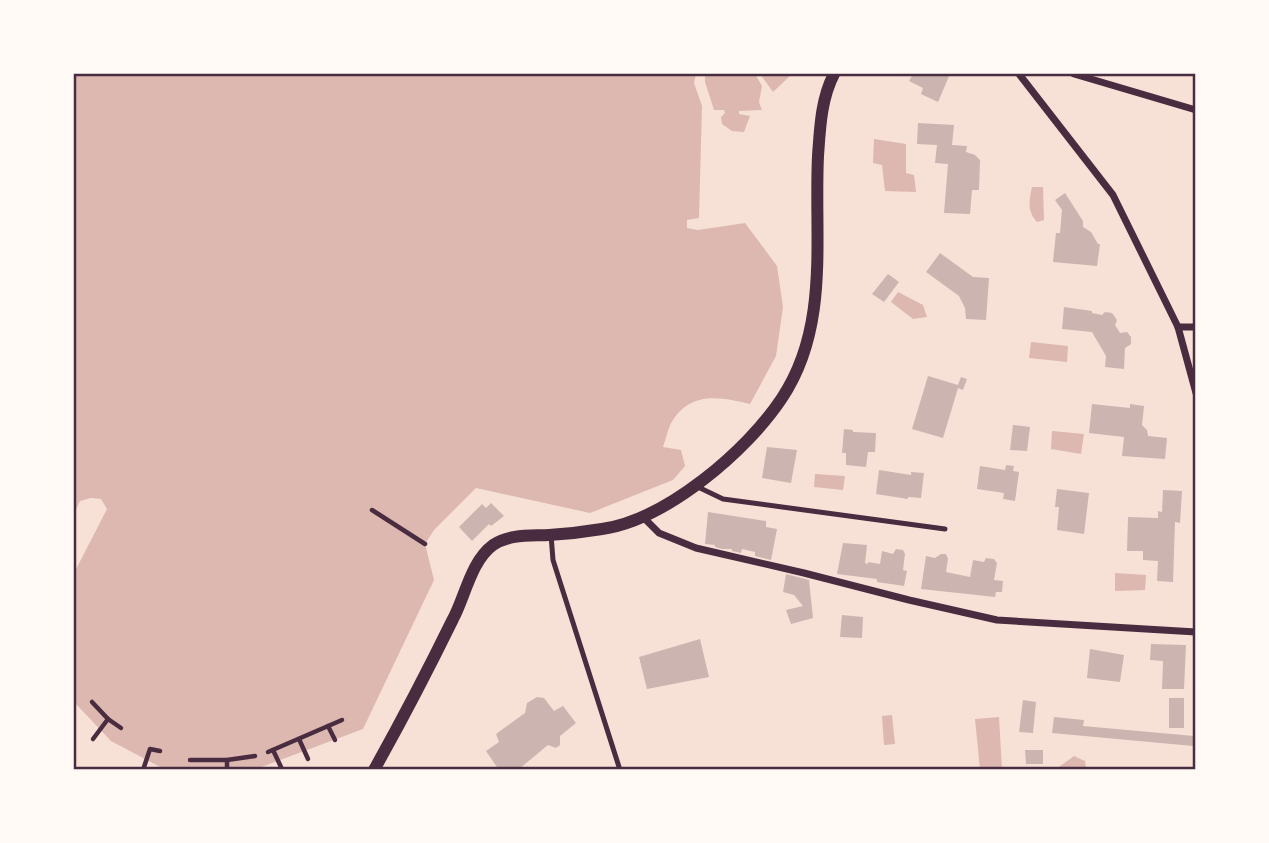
<svg xmlns="http://www.w3.org/2000/svg" width="1269" height="843" font-family="'Asap Condensed',sans-serif">
<style>
.water{fill:#dcb8b0}
.pier{fill:#f7e1d7}
.building{fill:#ccb4b1}
.lines{fill:none;stroke-linecap:round;stroke-linejoin:round}
.path{stroke:#4a2c40;stroke-width:4.5}
.service{stroke:#4a2c40;stroke-width:5}
.minor{stroke:#4a2c40;stroke-width:7}
.tertiary{stroke:#4a2c40;stroke-width:12}
.neatline{fill:none;stroke:#4a2c40;stroke-width:2.5}
</style>
<rect width="100%" height="100%" fill="#f7e1d7"/>
<g class="water">
<path d="M74,74H696L694,83L702,106L699,218L687,220V228L698,230L745,223L777,266L783,307L776,356L750,404C721,397 692,391 673,420C668,427 666,439 663,447L681,450L685,466L673,480L590,513L476,488L434,530L425,544L434,580L363,729L256,769H164L111,741L74,702Z"/>
<path d="M705,74H755L762,86L759,102L762,110L739,111V114L750,116L744,132L732,131L722,124L721,117L725,113L724,110H714L705,82Z"/>
<path d="M760,74H792L773,92Z"/>
<path d="M874,139L906,144V173L914,175L916,192L885,191L882,165L873,163Z"/>
<path d="M1032,187H1043L1044,220L1037,222C1027,211 1029,201 1032,187Z"/>
<path d="M898,292L923,305L927,317L913,319L891,302Z"/>
<path d="M1031,342L1068,346L1067,362L1029,358Z"/>
<path d="M1052,431L1084,434L1081,454L1051,449Z"/>
<path d="M815,474L845,476L843,490L814,487Z"/>
<path d="M1115,573L1146,575L1145,590L1115,591Z"/>
<path d="M892,715L895,744L884,745L882,716Z"/>
<path d="M999,717L1002,769H980L975,719Z"/>
<path d="M1074,756L1085,761L1086,769H1056Z"/>
</g>
<path class="pier" d="M91,498L101,499L107,509L74,573V514L80,501Z"/>
<g class="building">
<path d="M913,74H950L938,102L921,94L923,88L909,81Z"/>
<path d="M918,123L954,125L952,145L967,146L966,152L975,155L980,160L979,190H972L970,214L944,213L948,164L935,163L937,145L917,144Z"/>
<path d="M1065,193L1083,221V227L1091,232L1098,244H1100L1097,266L1053,262L1056,233H1060L1062,210L1055,200Z"/>
<path d="M940,253L973,277L989,278L986,320L966,319L965,308L959,296L926,272Z"/>
<path d="M888,274L899,282L884,302L872,294Z"/>
<path d="M1064,307L1092,311V313L1102,315L1105,312L1112,313L1117,320L1115,325L1120,333L1127,332L1131,337V344L1125,348L1124,369L1105,367L1106,356L1092,332L1062,329Z"/>
<path d="M928,376L958,385L961,377L967,379L963,390L958,388L943,438L912,429Z"/>
<path d="M1092,404L1130,408V404L1144,406L1142,425L1147,430L1148,436L1167,438L1165,459L1122,456L1124,437L1089,433Z"/>
<path d="M1013,425L1030,427L1027,451L1010,450Z"/>
<path d="M844,429L853,430V432L876,433L875,452H868L866,467L846,465V453H842Z"/>
<path d="M767,447L797,450L791,483L762,478Z"/>
<path d="M1006,465L1014,466L1013,471L1019,472L1015,501L1003,499L1004,493L977,489L980,466L1005,470Z"/>
<path d="M879,470L911,475V472L924,473L921,498L908,497V499L876,494Z"/>
<path d="M1057,489L1089,493L1084,534L1057,530L1059,507H1055Z"/>
<path d="M1163,490L1182,491L1180,523L1175,522L1173,582L1157,581L1158,561L1143,560V551H1127L1128,517L1158,518V511L1162,512Z"/>
<path d="M491,503L504,516L491,526L489,524L472,541L459,527L482,504L486,508Z"/>
<path d="M708,512L766,521V527L777,529L771,560L755,556V552L742,549L741,553L732,551V549H722L715,547V545L705,544Z"/>
<path d="M843,543L867,545L865,563L868,564V562L880,564L882,551L893,554L896,549L903,550L905,554L903,570L907,571L904,586L877,582V579L837,574Z"/>
<path d="M941,554H946L948,559L946,572L970,577L973,560L984,562L986,558L994,559L997,563L994,580L1003,581L1002,592H996L995,597L921,589L926,556L935,558Z"/>
<path d="M786,574L809,580L813,618L791,624L786,610L803,606L794,595L783,592Z"/>
<path d="M842,615L863,617L862,638L840,637Z"/>
<path d="M700,639L709,677L647,689L639,657Z"/>
<path d="M1151,644L1186,645L1184,689H1162L1163,661L1150,660Z"/>
<path d="M1090,649L1124,655L1120,682L1087,678Z"/>
<path d="M537,697L544,698L554,711L563,706L576,723L560,736V745L556,748L548,745L519,769L499,770L486,751L499,742L496,734L525,713L527,703Z"/>
<rect x="1169" y="698" width="15" height="30"/>
<path d="M1023,700L1036,702L1033,733L1019,732Z"/>
<path d="M1054,717L1084,720L1083,726L1194,736L1193,746L1052,733Z"/>
<path d="M1025,750H1043V764H1026Z"/>
</g>
<g class="lines">
<g class="path">
<path d="M372,510L425,544"/>
<path d="M92,702L108,719L121,728"/>
<path d="M328,726L335,740"/>
<path d="M93,739L108,719"/>
<path d="M299,739L308,759"/>
<path d="M273,750L281,767"/>
<path d="M268,752L342,720"/>
<path d="M190,760H227"/>
<path d="M144,767L150,749L160,751"/>
<path d="M227,770V760L255,756"/>
</g>
<g class="service">
<path d="M698,487L723,499L945,529"/>
<path d="M551,535L553,560L620,770"/>
</g>
<g class="minor">
<path d="M1019,74L1113,195L1178,327L1196,393"/>
<path d="M1074,74L1196,110"/>
<path d="M1178,327H1196"/>
<path d="M642,516L659,533L696,548L804,573L909,600L997,620L1196,632"/>
</g>
<path class="tertiary" d="M374,770C402,720 428,670 453,619C465,597 471,561 493,545C510,534 529,536 549,535C566,534 584,532 602,529C666,520 747,451 782,398C830,326 814,238 818,156C820,128 821,99 834,74"/>
</g>
<rect width="1269" height="843" fill="none" stroke="#fffaf5" stroke-width="150"/>
<rect x="75" y="75" width="1119" height="693" class="neatline"/>
</svg>
